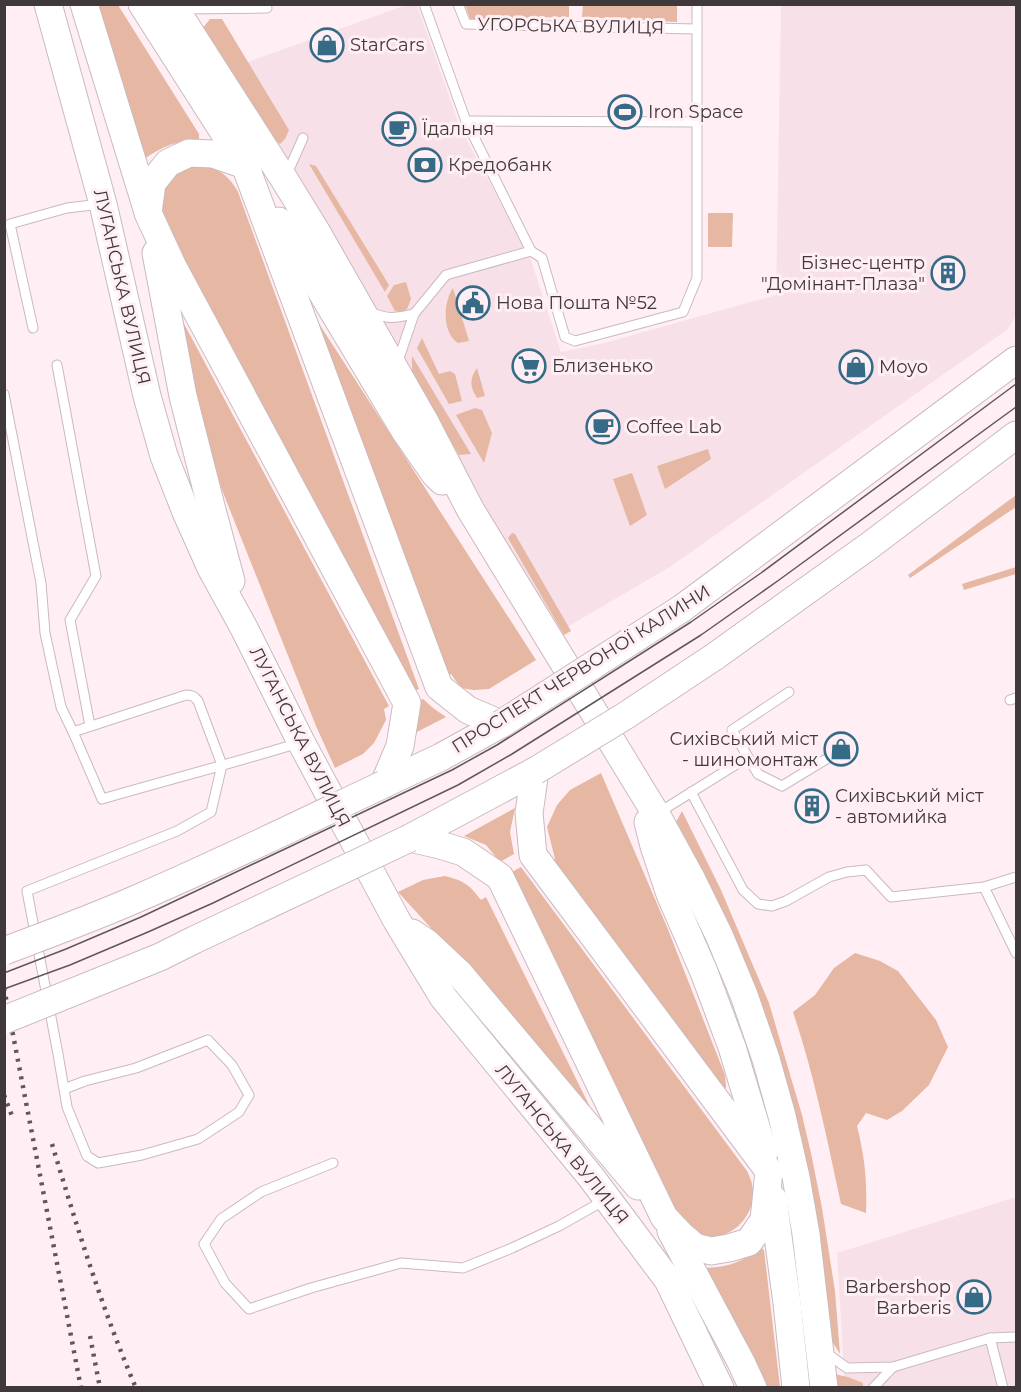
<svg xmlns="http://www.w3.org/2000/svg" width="1021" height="1392" font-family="Montserrat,sans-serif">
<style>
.built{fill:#f8e0e8}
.green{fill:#e6b7a2}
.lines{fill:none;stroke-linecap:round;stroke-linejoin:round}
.service-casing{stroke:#c9babf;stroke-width:11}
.secondary-casing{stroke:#c9babf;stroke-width:29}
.service{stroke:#fff;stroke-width:9}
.secondary{stroke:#fff;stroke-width:27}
.tram{stroke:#5f5759;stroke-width:1.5}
.rail{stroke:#5f5759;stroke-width:4.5;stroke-dasharray:3 6;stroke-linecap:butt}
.secondary-bridge-casing{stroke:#c9babf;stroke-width:29;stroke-linecap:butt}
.secondary-bridge{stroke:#fff;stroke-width:27}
.labels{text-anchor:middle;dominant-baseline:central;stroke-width:6;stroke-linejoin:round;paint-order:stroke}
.street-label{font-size:18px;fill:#3f393b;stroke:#ffeff4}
.poi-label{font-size:18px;fill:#3f393b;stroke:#ffeff4;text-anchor:start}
</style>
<rect width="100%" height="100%" fill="#ffeff4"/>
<g class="built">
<path d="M406,5H417L460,127L531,260L561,352L604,343L776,295L781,5H1016V316L1008,329L670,567L557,633L223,71Z"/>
<path d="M1016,1197V1387H845L837,1253Z"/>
</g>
<g class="green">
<path d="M91,5H118L199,134V139C173,142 160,147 139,163Z"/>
<path d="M465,5H569V17L470,19Z"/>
<path d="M583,5H677V22L582,17Z"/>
<path d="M210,19H222L289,130L285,139L280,144L272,137L202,29Z"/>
<path d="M309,164L316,166L389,285L385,292Z"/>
<path d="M195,165C217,167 227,173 238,192L419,689L412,692L158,223L156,197L170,174Z"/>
<path d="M708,213H733L732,247H708Z"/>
<path d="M406,282L411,299L407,309L401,312L395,311L387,296L394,285Z"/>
<path d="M453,288L469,341L458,343C442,333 443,302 453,288Z"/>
<path d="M316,319L536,660L489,689L474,690L461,688L451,674L443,677Z"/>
<path d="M182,320L389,706L384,709L386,720L374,743L363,754L335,768L316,726L222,490L195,402Z"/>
<path d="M422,338L439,374L450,371L455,374L462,401L449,404L417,348Z"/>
<path d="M412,356L471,454L459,455L435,416L412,372Z"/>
<path d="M477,368L485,396L477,398C470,387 469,379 477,368Z"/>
<path d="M475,408L482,410L492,433L484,463L456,415Z"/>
<path d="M708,449L711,459L665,489L657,466Z"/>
<path d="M632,473L647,515L630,526L613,479Z"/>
<path d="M1016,495V507L910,578L908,575Z"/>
<path d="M512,533L515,534L571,631L564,635L508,538Z"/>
<path d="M1016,567V574L964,590L962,584Z"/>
<path d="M423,699L433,708L446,717L415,733V703Z"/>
<path d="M601,773L667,927L725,1075L726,1086L725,1090L547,864L555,859L547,827L557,805L570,790Z"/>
<path d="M515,808L510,832L514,854L500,862L486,845L464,836Z"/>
<path d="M682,811L721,890L769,1003L802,1115L811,1153L822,1208L835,1291L840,1354L830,1338L713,894L676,822Z"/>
<path d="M521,867L747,1171C749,1175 751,1180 752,1184C758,1211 737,1237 710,1237C700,1237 692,1232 683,1227L508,874Z"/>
<path d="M445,876C464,881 469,884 481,900L486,897L597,1121L474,975L398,892L423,880Z"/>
<path d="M855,953L880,961L898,971L936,1020L948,1047L929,1085L902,1111L887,1120L866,1113L857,1126C865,1158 867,1180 866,1213L841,1204C827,1139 814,1074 793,1012L815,995L834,968Z"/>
<path d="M760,1247L764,1250L780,1387H765L706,1268C731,1266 741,1263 760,1247Z"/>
<path d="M834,1374L848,1377L863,1383V1387H835Z"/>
</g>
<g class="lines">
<g class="service-casing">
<g id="service">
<path d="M424,4L466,121L531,251"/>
<path d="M458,4L466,24L697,29"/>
<path d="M181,9L267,8"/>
<path d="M466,121L698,122"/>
<path d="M287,174L303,138"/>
<path d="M370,312C389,320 395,318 414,314"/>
<path d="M33,328L10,224L67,208L101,204"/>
<path d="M397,364L414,314L446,275L531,251L542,258L565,337L575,341L683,312L697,278V4"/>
<path d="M57,365L96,576L70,620L90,726"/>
<path d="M4,394L41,583L45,633L61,707L73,732"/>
<path d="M789,692L732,730L758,774L782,786L828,758"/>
<path d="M1010,700L1016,698"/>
<path d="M691,792L743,890L758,904L772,906L786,901L829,877L847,872L866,870L891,897L984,887L1016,877"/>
<path d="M658,813L748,757"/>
<path d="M984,887L1016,953"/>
<path d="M64,1089L85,1081L136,1068L208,1040L232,1065L249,1095L239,1112L198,1139L142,1155L98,1163L87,1156L67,1107L58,1054L27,891L177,831L211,812L222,765L198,701C194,696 192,695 186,695L73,732L102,799C168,780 233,763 299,743"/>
<path d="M333,1163L261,1192L221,1219L204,1244L225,1283L249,1309L311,1288L401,1263L463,1268L512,1248L559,1226L605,1200"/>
<path d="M990,1338L1003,1388"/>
<path d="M825,1352L847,1368L893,1367L990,1338L1016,1337"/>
<path d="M873,1388L893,1367"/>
</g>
</g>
<g class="secondary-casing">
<g id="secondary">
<path d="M48,4L103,204L147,396L164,456L186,512L211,568L244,628L301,742L397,921L443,997L591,1177L668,1280L720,1388"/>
<path d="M84,4L147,209"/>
<path d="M142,4L248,170"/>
<path d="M172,4L284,179L316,231L425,422L470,509L656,814L691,878L719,935L744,995L766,1059L782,1116L796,1177L806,1234L824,1388"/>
<path d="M279,221L405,431L435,474L442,481"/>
<path d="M156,253L183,396L212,510L231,581"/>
<path d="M681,609L1016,360"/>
<path d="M714,657L869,546L1016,435"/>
<path d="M384,784L400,746L407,703L173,267L148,213L152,183L168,163L189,153L213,154L245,165L439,687L468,710L501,724"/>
<path d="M384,784L441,757L501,724"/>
<path d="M648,822L654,846L670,894L704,972L732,1047L764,1153"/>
<path d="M410,838L440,845L463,852L500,877L664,1217L681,1235L695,1247L711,1251L729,1248L749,1242L764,1220L769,1171L533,855L529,813L535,771"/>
<path d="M410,838L535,771"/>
<path d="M412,933L427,943L459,973L638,1186"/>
<path d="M773,1199L787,1303L796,1388"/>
<path d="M671,1231L741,1362L753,1388"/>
</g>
</g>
<use href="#service" class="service"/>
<use href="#secondary" class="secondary"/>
<g class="tram">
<path d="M4,973L66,949L141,917L452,770L497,745L691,622L761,573L1016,384"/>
<path d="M4,989L70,965L148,932L213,903L458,785L512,754L701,635L779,580L1016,407"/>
</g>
<g class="rail">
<path d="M4,988L81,1388"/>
<path d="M4,1095L12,1116"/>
<path d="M52,1144C77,1227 102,1309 136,1388"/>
<path d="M90,1336L100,1388"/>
</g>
<g class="secondary-bridge-casing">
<g id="secondary-bridge">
<path d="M501,724L681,609"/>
<path d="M535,771L625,716L714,657"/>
<path d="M4,951C49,934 93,918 136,899C220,863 302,823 384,784"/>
<path d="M4,1020L160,957L194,940L410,838"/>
</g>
</g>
<use href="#secondary-bridge" class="secondary-bridge"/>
</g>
<defs>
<g id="shop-ring" transform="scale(1.725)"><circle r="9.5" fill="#ffeff4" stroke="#356b87" stroke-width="1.5"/><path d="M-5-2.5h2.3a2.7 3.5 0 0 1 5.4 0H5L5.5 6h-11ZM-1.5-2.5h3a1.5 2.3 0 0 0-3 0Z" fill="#356b87"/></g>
<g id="stadium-ring" transform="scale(1.725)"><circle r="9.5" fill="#ffeff4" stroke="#356b87" stroke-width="1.5"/><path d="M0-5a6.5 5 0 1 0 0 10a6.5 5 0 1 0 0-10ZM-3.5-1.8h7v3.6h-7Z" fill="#356b87"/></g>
<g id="cafe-ring" transform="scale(1.725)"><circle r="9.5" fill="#ffeff4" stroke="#356b87" stroke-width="1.5"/><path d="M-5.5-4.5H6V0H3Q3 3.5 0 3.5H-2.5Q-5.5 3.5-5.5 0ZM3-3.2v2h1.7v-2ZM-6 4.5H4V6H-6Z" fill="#356b87"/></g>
<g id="bank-ring" transform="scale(1.725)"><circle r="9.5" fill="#ffeff4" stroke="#356b87" stroke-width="1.5"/><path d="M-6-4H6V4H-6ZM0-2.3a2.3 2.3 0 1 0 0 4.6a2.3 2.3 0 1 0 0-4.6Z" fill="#356b87"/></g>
<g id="building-ring" transform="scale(1.725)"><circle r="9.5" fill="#ffeff4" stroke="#356b87" stroke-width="1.5"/><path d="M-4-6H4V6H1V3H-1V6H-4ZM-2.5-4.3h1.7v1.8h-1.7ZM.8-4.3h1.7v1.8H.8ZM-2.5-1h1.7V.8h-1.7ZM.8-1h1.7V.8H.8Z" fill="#356b87"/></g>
<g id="civic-ring" transform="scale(1.725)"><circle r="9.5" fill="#ffeff4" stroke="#356b87" stroke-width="1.5"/><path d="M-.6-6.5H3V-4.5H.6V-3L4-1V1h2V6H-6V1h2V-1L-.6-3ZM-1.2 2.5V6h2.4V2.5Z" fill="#356b87"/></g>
<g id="supermarket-ring" transform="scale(1.725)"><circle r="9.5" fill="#ffeff4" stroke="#356b87" stroke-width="1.5"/><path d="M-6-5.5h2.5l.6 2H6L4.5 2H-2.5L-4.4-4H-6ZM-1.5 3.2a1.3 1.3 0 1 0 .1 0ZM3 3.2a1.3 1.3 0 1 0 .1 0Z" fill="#356b87"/></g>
</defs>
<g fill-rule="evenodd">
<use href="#shop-ring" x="327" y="45"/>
<use href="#stadium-ring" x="625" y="112"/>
<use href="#cafe-ring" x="399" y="129"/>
<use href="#bank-ring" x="425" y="165"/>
<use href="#building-ring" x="948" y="273"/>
<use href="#civic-ring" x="473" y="303"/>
<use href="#supermarket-ring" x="529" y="366"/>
<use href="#shop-ring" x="856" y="367"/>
<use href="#cafe-ring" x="603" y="427"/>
<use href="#shop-ring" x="841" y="749"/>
<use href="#building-ring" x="812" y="806"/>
<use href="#shop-ring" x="974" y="1297"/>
</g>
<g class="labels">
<g class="street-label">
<text transform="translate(571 26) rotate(1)">УГОРСЬКА ВУЛИЦЯ</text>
<text transform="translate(122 287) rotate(77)">ЛУГАНСЬКА ВУЛИЦЯ</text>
<text transform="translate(581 669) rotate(-32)">ПРОСПЕКТ ЧЕРВОНОЇ КАЛИНИ</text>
<text transform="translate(300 737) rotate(63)">ЛУГАНСЬКА ВУЛИЦЯ</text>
<text transform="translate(562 1144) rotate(51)">ЛУГАНСЬКА ВУЛИЦЯ</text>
</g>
<g class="poi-label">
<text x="350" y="45">StarCars</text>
<text x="648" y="112">Iron Space</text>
<text x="422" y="129">Їдальня</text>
<text x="448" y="165">Кредобанк</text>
<text x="925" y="263" text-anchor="end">Бізнес-центр<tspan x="925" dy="21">"Домінант-Плаза"</tspan></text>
<text x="496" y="303">Нова Пошта №52</text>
<text x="552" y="366">Близенько</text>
<text x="879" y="367">Moyo</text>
<text x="626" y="427">Coffee Lab</text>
<text x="818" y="739" text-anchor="end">Сихівський міст<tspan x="818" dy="21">- шиномонтаж</tspan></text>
<text x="835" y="796">Сихівський міст<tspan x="835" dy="21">- автомийка</tspan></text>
<text x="951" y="1287" text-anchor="end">Barbershop<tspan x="951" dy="21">Barberis</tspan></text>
</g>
</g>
<rect width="1021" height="1392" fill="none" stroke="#3f393b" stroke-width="12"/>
</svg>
